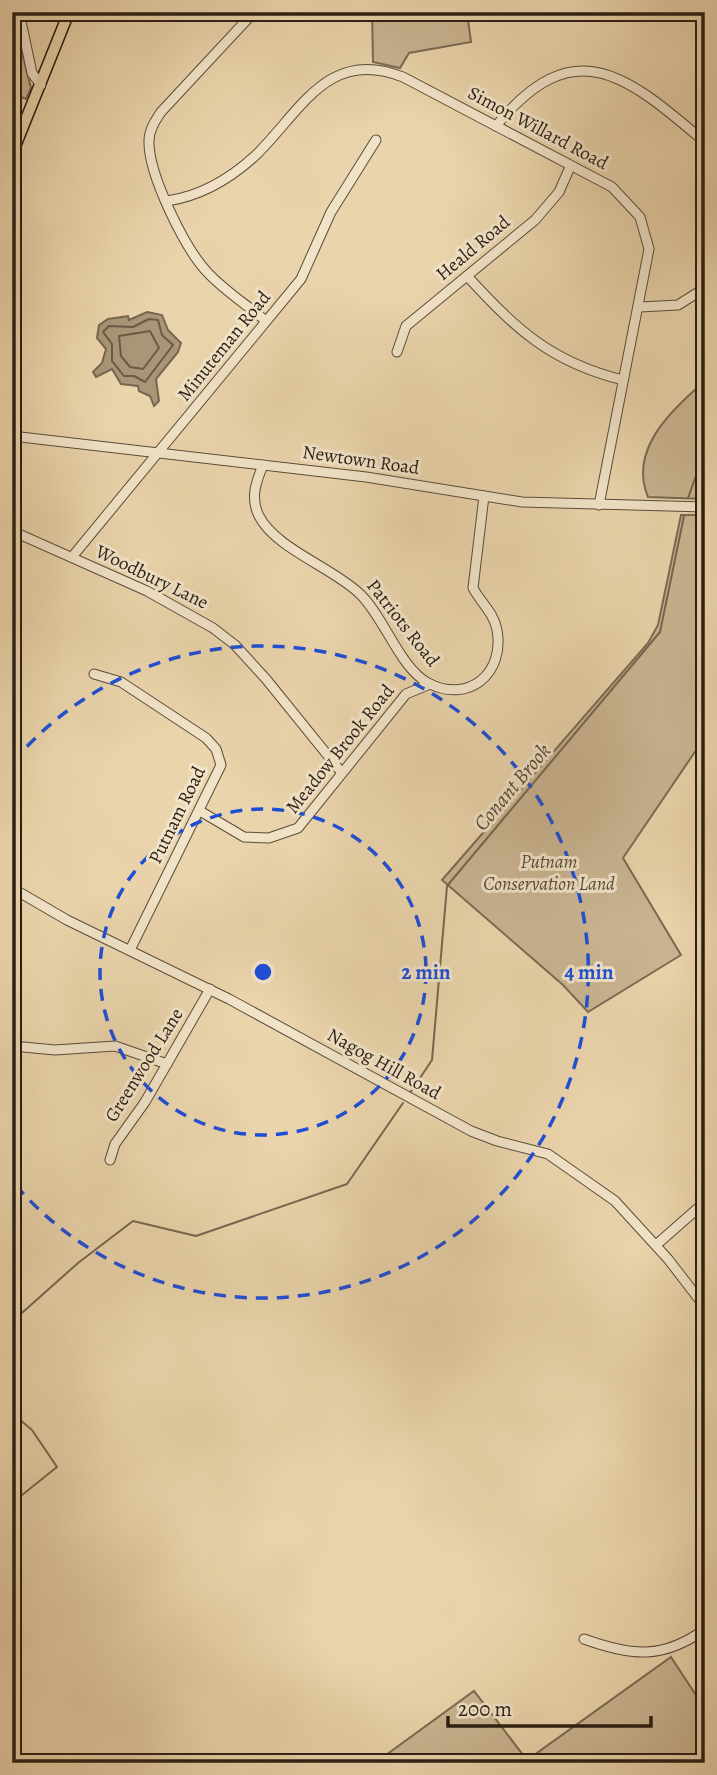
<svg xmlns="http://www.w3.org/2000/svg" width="717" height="1775" font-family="Alegreya,serif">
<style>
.green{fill:#cab592;stroke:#7a6a54;stroke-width:2}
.water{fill:#a99678;stroke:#776650;stroke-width:2}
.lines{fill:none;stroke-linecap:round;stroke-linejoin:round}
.shore{stroke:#6a5a46;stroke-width:2}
.stream{stroke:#776650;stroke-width:2}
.minor-casing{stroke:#5b4c3a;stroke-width:11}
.major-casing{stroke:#2b1e15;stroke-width:13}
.minor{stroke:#f1e3c8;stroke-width:9}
.major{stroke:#ead4ab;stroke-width:10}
.ring{fill:none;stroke:#1d4ed8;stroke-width:3.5;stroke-dasharray:12 9}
.labels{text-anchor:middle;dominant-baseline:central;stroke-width:6;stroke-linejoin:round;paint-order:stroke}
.street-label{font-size:19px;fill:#2b1e15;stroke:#f1e3c8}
.park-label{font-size:19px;font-style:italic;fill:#5b4b3a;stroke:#f1e3c8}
.water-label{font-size:21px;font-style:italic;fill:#574838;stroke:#f1e3c8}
.centre{fill:#1d4ed8;stroke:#f1e3c8;stroke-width:3.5}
.ring-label{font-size:21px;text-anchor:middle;font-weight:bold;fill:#1d4ed8;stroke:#f1e3c8;stroke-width:6;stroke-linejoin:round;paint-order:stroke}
</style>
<rect width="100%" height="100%" fill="#ead4ab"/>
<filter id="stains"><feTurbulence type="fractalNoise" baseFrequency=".00286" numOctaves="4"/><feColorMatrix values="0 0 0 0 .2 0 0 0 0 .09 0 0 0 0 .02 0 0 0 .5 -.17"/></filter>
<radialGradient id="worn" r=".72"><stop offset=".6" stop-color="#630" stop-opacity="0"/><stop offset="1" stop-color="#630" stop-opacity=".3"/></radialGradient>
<g class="green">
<path d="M12,12L31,88L26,99L12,93Z"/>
<path d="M372,12H467L471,42L409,53L400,68L373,62Z"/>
<path d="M705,381V499L648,497C628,450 672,409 705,381Z"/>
<path d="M681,515H705V737L623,858L681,955L588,1012L563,985L442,880L648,643L658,625Z"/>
<path d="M671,1657L705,1709V1763H375L474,1691L527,1760Z"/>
</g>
<path class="water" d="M147,312L162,315L168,330L181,343L178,352L156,379L159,401L154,406L150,396L139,391L138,386L121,384L112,369L96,377L93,372L102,363L106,349L97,338L99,325L108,319L128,316L129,320Z"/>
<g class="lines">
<g class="shore">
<path d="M149,319L158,320L162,335L173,345L145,382L134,376H124L112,361V344L103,332L109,326L133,327Z"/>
<path d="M150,331L159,348L143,369L130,367L121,356L119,336Z"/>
</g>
<g class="stream">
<path d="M688,498L705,451"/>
<path d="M410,1093L432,1060L447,886L660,632L684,516"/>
<path d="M12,1331L14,1320L78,1263L133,1221L196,1236L347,1184L403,1103"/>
<path d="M12,1413L32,1430L57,1467L12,1503"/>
</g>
<g class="minor-casing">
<g id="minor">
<path d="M19,12L32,73L41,85"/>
<path d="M254,12L161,112C155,121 149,130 149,141C148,174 185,249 208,273C225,291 247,305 266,321"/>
<path d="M496,126C575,29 628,77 705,142"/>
<path d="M167,201C201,196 230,179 256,155C301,111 328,47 403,77L612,187L640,217L649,249L599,505"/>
<path d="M467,276C516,329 550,362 623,380"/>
<path d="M640,307L678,305L705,288"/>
<path d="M397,352L406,326L535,220L559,192L570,167"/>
<path d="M12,436L366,477L522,502L705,507"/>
<path d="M263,465C256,482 250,498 259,516C276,549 332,567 360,594C384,617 400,668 428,683C468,704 505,674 497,630C494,613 481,603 473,588L484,496"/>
<path d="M12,531L147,591L213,628L235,645L266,679L342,773"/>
<path d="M72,557L301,279L331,212L376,140"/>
<path d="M94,674L121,682L206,738L216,749L221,765L130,950"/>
<path d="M200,811L244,837L269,838L298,828L406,694L430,684"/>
<path d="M12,888L67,920L229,999L471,1131L497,1141L548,1154L615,1201L668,1259L705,1307"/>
<path d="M12,1046L55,1050L115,1046L167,1064"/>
<path d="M110,1160L115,1144L145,1102L210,989"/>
<path d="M656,1245L705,1202"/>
<path d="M584,1639C631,1656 663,1660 705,1629"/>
</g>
</g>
<g class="major-casing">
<path id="major" d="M12,154L69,12"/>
</g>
<use href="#minor" class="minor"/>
<use href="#major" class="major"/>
</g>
<g class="ring">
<circle cx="263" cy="972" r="163"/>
<path d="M13 762A326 326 0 1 1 13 1182"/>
</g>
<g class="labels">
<g class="street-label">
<text transform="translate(538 128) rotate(28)">Simon Willard Road</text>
<text transform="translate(473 248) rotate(-40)">Heald Road</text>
<text transform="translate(224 346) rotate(-51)">Minuteman Road</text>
<text transform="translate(361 460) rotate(8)">Newtown Road</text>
<text transform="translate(152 577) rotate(26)">Woodbury Lane</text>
<text transform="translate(403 623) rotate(52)">Patriots Road</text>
<text transform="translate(340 749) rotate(-51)">Meadow Brook Road</text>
<text transform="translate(177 815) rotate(-64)">Putnam Road</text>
<text transform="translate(384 1064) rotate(29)">Nagog Hill Road</text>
<text transform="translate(144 1065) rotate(-58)">Greenwood Lane</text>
</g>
<g class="park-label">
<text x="549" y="862">Putnam<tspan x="549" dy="22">Conservation Land</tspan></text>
</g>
<g class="water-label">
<text transform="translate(512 787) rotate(-50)">Conant Brook</text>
</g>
</g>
<circle cx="263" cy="972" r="10" class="centre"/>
<g class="ring-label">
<text x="426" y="979">2 min</text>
<text x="589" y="979">4 min</text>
</g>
<rect width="717" height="1775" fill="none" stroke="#ead4ab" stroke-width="42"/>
<rect x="14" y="14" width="689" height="1747" fill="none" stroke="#2b1e15" stroke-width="3.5"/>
<rect x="21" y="21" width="675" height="1733" fill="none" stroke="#2b1e15" stroke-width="2"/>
<path d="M448 1716v10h203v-10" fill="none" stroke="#2b1e15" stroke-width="3.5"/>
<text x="458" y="1716" font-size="21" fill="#2b1e15" stroke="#f1e3c8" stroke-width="5" paint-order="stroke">200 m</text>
<rect width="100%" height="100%" filter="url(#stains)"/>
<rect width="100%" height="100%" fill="url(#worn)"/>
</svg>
